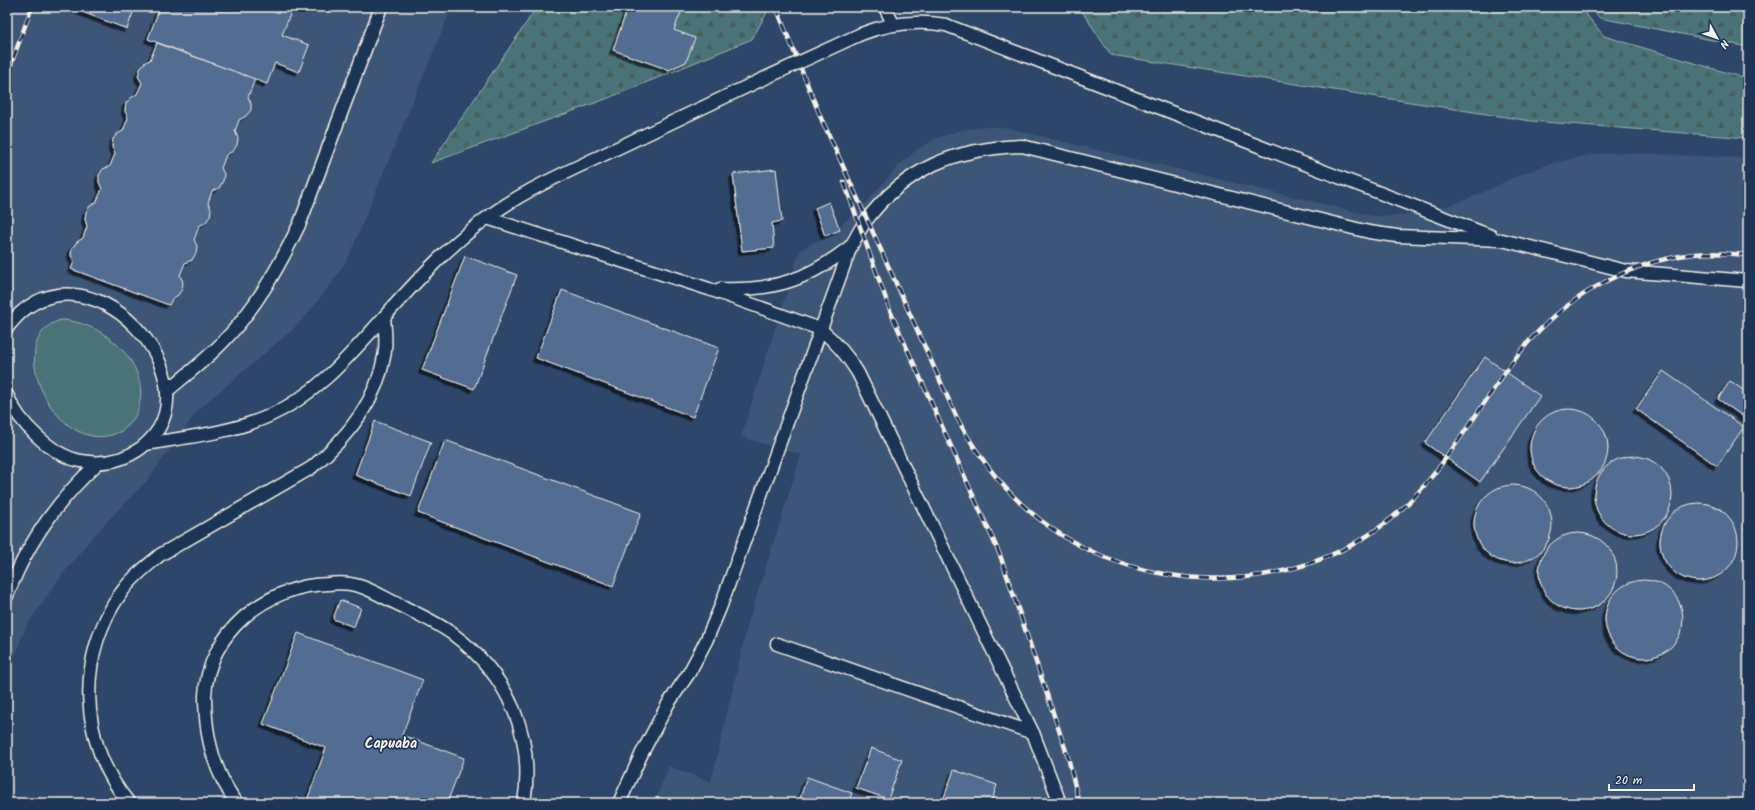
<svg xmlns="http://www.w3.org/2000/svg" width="1755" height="810" font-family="Kalam,sans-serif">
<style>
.built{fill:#3c5477}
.grass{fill:#4a7378;stroke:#9fb2b0}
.forest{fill:url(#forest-firs);stroke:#9fb2b0}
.building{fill:#536c92;stroke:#f4f1e8;filter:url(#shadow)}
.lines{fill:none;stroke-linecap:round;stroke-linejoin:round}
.service-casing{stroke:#f4f1e8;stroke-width:15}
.service{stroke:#1d3557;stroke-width:12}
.rail-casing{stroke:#f4f1e8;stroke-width:4.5}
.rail{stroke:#1d3557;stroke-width:3;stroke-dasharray:9;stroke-linecap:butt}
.service-bridge-casing{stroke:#f4f1e8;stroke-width:15;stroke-linecap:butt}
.service-bridge{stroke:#1d3557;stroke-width:12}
.labels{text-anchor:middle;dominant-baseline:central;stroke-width:3.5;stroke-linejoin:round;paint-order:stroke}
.quarter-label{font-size:14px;font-weight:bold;fill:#f4f1e8;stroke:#1d3557}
</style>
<defs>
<pattern id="forest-firs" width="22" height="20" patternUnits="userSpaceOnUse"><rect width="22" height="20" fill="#4a7378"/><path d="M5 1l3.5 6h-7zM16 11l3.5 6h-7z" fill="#495b5c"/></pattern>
<filter id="shadow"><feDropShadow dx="-3.5" dy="3.5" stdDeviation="0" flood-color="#0009"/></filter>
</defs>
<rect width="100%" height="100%" fill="#2d4669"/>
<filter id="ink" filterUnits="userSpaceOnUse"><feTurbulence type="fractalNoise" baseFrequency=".025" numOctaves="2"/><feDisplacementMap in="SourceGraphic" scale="8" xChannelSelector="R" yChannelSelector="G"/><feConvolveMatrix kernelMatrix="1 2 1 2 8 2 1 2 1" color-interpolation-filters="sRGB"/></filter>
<g filter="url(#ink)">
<g class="built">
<path d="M7,7H452L350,254L337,276L307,315L290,332L198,410L147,481L118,510L90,540L56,583L26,627L7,676Z"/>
<path d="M980,127H1003L1373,216H1397L1422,212L1454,204L1484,192L1514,177L1546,165L1579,157L1605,153H1632L1748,158L1747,803H654L669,766L711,782L748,623L801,455L741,437L800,250L824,237L846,221L865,204L898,166L915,151L935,139L957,131Z"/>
</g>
<path class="grass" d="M61,320C104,321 155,367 137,412C134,420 126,430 117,433C55,459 0,337 61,320Z"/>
<g class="forest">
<path d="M537,7H770L752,39L606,99L431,163Z"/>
<path d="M1079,7H1580L1604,36L1748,79V138L1531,121L1111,55Z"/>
<path d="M1589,7H1748V47L1600,18Z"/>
</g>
<g class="building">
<path d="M69,7H135L127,29Z"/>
<path d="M160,7H293L282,35L309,45L299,72L275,63L267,84L148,39Z"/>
<path d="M628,7H667L681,12L674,30L695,38L686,62L669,70L613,50Z"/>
<path d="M157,43L255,79L248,97L251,103V110L246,116L239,120L235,131L238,138L237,145L233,151L226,155L221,168L224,174L223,181L219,188L212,191L208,203L211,209L210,216L206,222L199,226L194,240L197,246L196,253L192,260L185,263L180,275L183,282L182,289L178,295L172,299L169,305L71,269L74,262L71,255L72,248L77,242L83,238L87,226L85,219L86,212L90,206L96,203L102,189L99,182V175L103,169L110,166L115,154L112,147L113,139L117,134L123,131L128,118L125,111L126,103L131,98L137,94L142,83L138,76L140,69L144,63L150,60Z"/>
<path d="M776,169L782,221L772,223L774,248L742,251L733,174Z"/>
<path d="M829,202L840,230L825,236L815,208Z"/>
<path d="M465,256L517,275L474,389L422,370Z"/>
<path d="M562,290L719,348L693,417L536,358Z"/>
<path d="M1485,357L1540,396L1480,482L1425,443Z"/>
<path d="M1663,371L1744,427L1717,466L1636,409Z"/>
<path d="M1730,381L1748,393V420L1718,399Z"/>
<circle cx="1569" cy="448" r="39"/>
<path d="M375,421L431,442L411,496L355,475Z"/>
<path d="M445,440L641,513L613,586L418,513Z"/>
<circle cx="1633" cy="495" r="39"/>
<circle cx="1513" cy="524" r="39"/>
<circle cx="1699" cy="542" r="39"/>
<circle cx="1578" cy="572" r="39"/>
<circle cx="1644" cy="619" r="39"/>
<path d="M340,600L361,608L354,627L333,619Z"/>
<path d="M298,633L423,680L402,735L464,758L447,803H306L326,748L263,724Z"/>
<path d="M871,748L902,760L888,799L856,788Z"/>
<path d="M954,770L997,785L991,803H942Z"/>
<path d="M807,777L852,793L848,803H804L799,801Z"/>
<path d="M658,797L673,803H655Z"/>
</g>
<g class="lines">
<g class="service-casing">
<g id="service">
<path d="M885,7L893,24"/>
<path d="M861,34C889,23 916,20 946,25L1491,236"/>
<path d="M487,218L709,289L820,329C836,342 848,356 858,373L1033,733L1060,803"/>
<path d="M720,289C774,291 808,280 851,246"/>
<path d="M7,328C83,226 226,384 141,448C123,461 104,465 81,461C52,456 18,422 7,395"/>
<path d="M167,391C185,376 203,362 220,345C255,310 279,267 300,223L381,7"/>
<path d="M146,444C186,437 231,433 269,416C318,394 350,355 385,316C420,277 455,239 498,210C532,187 569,171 607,153C654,131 702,108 750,85"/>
<path d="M7,596C26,545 57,501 97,464"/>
<path d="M777,644L1033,733"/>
<path d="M129,803C79,743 76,657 121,593C131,578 146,567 160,555L311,468C346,439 376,403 384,357C387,344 385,330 384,317"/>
<path d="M237,803C214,773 205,734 205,696C207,633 267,585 328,584C337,583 349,583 359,586C373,590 388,600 402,606C419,615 438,623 454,635C508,675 535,736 524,803"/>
<path d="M619,803L642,753L668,704L689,673L706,641L720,608L851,246C856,238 860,229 865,222C906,167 957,148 1022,146L1369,232L1397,236L1502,240L1626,271L1748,281"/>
</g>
</g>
<use href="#service" class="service"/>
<g class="rail-casing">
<g id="rail">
<path d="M776,7L825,128"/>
<path d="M7,75L32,7"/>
<path d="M823,122L957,418C977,455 1000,487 1033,514C1132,598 1292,601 1393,517C1426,489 1449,454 1474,418C1492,392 1510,363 1531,339C1573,293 1632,261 1694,254C1711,252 1730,254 1748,255"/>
<path d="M844,182L891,313L1000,555L1068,757L1079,803"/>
</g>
</g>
<use href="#rail" class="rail"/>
<g class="service-bridge-casing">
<path id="service-bridge" d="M750,85L861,34"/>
</g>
<use href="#service-bridge" class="service-bridge"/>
</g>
</g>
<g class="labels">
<g class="quarter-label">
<text x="391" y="744">Capuaba</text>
</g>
</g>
<rect width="1755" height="810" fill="none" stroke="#1d3557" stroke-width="24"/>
<rect x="12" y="12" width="1731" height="786" fill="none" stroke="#f4f1e8" stroke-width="1.5" filter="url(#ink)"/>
<g transform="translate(1717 38) rotate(130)" stroke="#1d3557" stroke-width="3" paint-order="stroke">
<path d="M0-3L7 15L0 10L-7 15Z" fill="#f4f1e8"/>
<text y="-6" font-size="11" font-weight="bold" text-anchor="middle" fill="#f4f1e8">N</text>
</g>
<path d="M1609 784v6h85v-6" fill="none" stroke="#f4f1e8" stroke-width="2"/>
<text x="1615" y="784" font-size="12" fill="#f4f1e8" stroke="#1d3557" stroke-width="3" paint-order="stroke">20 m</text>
</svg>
